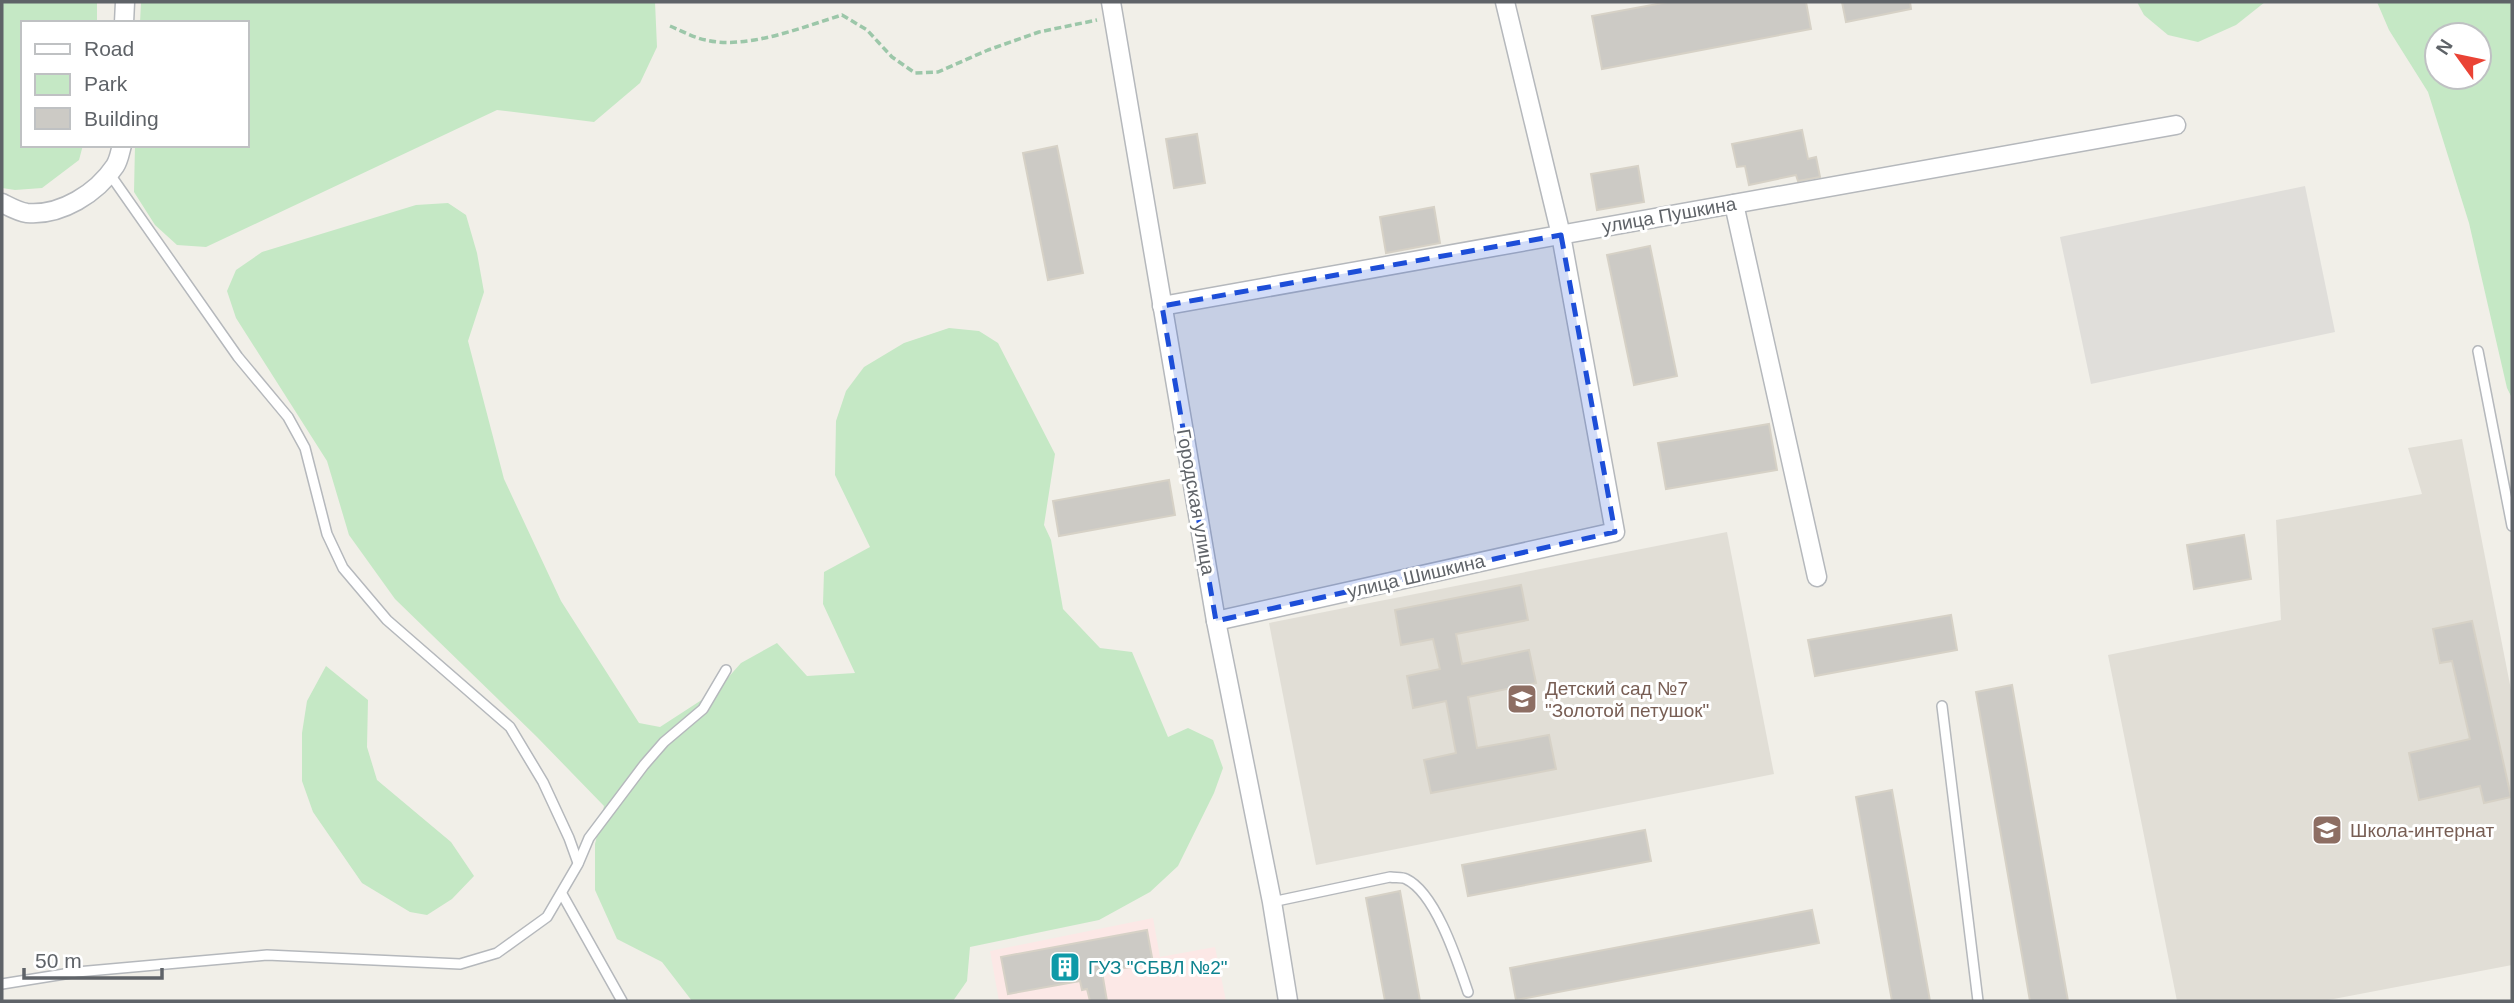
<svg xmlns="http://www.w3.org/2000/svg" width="2514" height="1003" font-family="Arial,sans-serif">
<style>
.industrial{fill:#e0deda}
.education{fill:#e1ded6}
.medical{fill:#fce8e6}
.green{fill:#c5e8c5;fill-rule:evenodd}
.building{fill:#cccac5;stroke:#d6d1c6;stroke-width:2}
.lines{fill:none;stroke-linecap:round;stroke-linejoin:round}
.lane-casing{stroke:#b5b8bc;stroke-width:12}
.street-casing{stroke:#b5b8bc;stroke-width:21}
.path{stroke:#9cc7a9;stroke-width:3.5;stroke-dasharray:7 3.5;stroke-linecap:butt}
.lane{stroke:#fff;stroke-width:9}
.street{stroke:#fff;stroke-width:18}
.marked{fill:#1d4ed8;fill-opacity:0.2;stroke:#1d4ed8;stroke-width:5;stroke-dasharray:14 9;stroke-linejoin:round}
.labels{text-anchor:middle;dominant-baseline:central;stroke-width:6;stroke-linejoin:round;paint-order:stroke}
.street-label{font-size:19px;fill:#5f6368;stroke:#fff}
.education-label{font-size:19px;fill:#785e54;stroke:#fff;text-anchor:start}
.culture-label{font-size:19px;fill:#0d838f;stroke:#fff;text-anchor:start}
</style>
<rect width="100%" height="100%" fill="#f1efe8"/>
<path class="industrial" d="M2305,186L2335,332L2091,384L2060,237Z"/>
<g class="education">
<path d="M2462,439L2512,695V965L2323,1001H2177L2108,655L2281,620L2276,520L2422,494L2408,448Z"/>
<path d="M1727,532L1774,774L1316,865L1269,623Z"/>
</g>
<path class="medical" d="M1153,918L1160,957L1215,947L1226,1001H999L990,951Z"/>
<g class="green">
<path d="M2,2H97V23H23V145H83L79,160L42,188L15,190L2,188Z"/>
<path d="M141,2H655L657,47L640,83L594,122L497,110L206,247L177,245L155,225L134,192L135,145H247V23H140Z"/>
<path d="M2137,2H2265L2236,25L2198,42L2168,35L2144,15Z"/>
<path d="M2377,2H2512V398L2507,388L2469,223L2428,92L2389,30ZM2479,35V77H2437V35Z"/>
<path d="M448,203L466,215L477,253L484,292L468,341L504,479L561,601L639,723L660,727L717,690L741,663L777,643L807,676L855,673L823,604L824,572L870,547L835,475L836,421L846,391L864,367L904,343L949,328L979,331L998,343L1055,454L1044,525L1051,540L1063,609L1100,648L1132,652L1168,737L1188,728L1213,740L1223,768L1214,793L1178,866L1150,892L1099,920L970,947L967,981L953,1001H692L662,962L617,939L595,890V844L604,806L537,737L395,599L349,535L327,461L236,318L227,291L236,270L262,252L416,205Z"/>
<path d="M326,666L368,700L367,747L377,780L451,842L474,876L452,899L427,915L410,912L362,883L313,812L302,781V733L307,701Z"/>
</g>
<g class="building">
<path d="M1668,2H1806L1811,29L1602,69L1592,16Z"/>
<path d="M1842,2H1910L1911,9L1846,22Z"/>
<path d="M1802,130L1808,159L1816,157L1820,177L1798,181L1796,175L1749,185L1745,166L1737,167L1732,144Z"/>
<path d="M1197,134L1205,183L1174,188L1166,139Z"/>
<path d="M1057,146L1083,273L1048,280L1023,153Z"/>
<path d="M1638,166L1644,202L1597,210L1591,174Z"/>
<path d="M1434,207L1440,243L1386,253L1380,217Z"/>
<path d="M1650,246L1677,376L1634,385L1607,255Z"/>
<path d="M1769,424L1777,470L1666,489L1658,443Z"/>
<path d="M1169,480L1175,515L1059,536L1053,501Z"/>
<path d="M2244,535L2251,579L2194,589L2187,545Z"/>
<path d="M1521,585L1528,620L1456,634L1462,664L1529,650L1536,683L1468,697L1477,748L1549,735L1556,769L1431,793L1424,760L1456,753L1446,701L1413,708L1407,676L1440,669L1433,639L1401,645L1395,610Z"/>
<path d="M1951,615L1957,650L1815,676L1808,640Z"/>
<path d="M2472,621L2511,797L2484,803L2480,786L2419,800L2409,753L2470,739L2452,661L2440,663L2433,629Z"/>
<path d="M2012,685L2068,1001H2030L1976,692Z"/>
<path d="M1892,790L1930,1001H1892L1856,797Z"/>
<path d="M1645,830L1651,861L1468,896L1462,865Z"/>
<path d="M1400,891L1420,1001H1385L1366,898Z"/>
<path d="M1812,910L1819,943L1516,1000L1510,968Z"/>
<path d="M1147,930L1153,963L1102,972L1107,1001H1090L1087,989L1082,990L1080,981L1008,994L1001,957Z"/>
</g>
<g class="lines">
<g class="lane-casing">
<g id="lane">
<path d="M109,173L238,357L288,417L305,448L327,534L343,568L387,620L510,727L543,782L569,838L578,863"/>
<path d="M2478,351L2512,526"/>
<path d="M1942,706L1978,1001"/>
<path d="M562,894L622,1001"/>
<path d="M1272,902L1390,877C1395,878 1402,877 1406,879C1436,893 1458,963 1468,992"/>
<path d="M2,984L77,972L267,955L460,964L497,953L547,917L578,864L589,838L644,765L664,742L703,709L726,670"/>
</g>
</g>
<g class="street-casing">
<g id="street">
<path d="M1111,2L1216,621L1272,902L1288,1001"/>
<path d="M124,23L125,2"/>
<path d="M2,203C10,207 19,212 27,213C61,216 97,193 115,166C119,160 120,152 122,145"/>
<path d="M1734,204L1817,577"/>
<path d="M1162,306L2176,125"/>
<path d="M1216,621L1615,532L1561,235L1505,2"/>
</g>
</g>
<path class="path" d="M670,26C682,31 694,38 706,40C746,50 803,27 842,15L867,30L892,57L915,73L938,72L988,50L1039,32L1097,20"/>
<use href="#lane" class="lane"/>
<use href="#street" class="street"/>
</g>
<path class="marked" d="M1561,235L1615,532L1216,621L1162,306Z"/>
<defs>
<g id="school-square" transform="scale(1.575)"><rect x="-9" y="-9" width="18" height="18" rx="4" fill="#8d6e63" stroke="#fff"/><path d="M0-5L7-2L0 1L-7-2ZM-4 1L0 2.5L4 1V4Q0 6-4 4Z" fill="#fff"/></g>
<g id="building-square" transform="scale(1.575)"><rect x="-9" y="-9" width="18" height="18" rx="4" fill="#0f9aa8" stroke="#fff"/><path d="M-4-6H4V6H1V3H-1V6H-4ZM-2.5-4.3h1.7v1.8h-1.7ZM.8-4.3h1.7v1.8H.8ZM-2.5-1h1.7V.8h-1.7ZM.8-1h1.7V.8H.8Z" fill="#fff"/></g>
</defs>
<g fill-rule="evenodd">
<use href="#school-square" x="1522" y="699"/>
<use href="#school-square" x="2327" y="830"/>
<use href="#building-square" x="1065" y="967"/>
</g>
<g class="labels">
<g class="street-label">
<text transform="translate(1669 215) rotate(-10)">улица Пушкина</text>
<text transform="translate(1196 502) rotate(80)">Городская улица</text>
<text transform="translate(1416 576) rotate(-13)">улица Шишкина</text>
</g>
<g class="education-label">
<text x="1545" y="688">Детский сад №7<tspan x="1545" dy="22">"Золотой петушок"</tspan></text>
<text x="2350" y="830">Школа-интернат</text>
</g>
<g class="culture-label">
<text x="1088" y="967">ГУЗ "СБВЛ №2"</text>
</g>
</g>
<rect width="2514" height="1003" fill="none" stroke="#5f6368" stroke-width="7"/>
<rect x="21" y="21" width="228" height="126" fill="#ffffff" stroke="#bfc1c3" stroke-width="2"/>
<rect x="35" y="44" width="35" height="10" fill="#ffffff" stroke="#bfc1c3" stroke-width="2"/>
<text x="84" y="56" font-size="21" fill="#5f6368">Road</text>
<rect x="35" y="74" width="35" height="21" fill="#c5e8c5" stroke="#bfc1c3" stroke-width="2"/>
<text x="84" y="91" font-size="21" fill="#5f6368">Park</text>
<rect x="35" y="108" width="35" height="21" fill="#cccac5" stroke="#bfc1c3" stroke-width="2"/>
<text x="84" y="126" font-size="21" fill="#5f6368">Building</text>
<g transform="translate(2458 56) rotate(303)"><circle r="33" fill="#ffffff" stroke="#bfc1c3" stroke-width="2"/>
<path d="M0-5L12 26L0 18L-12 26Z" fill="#ea4335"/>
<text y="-10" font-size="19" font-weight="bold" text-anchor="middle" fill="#5f6368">N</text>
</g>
<path d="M24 968v10h138v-10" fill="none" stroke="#5f6368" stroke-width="3.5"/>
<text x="35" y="968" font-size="21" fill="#5f6368" stroke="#ffffff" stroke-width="5" paint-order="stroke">50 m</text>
</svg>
